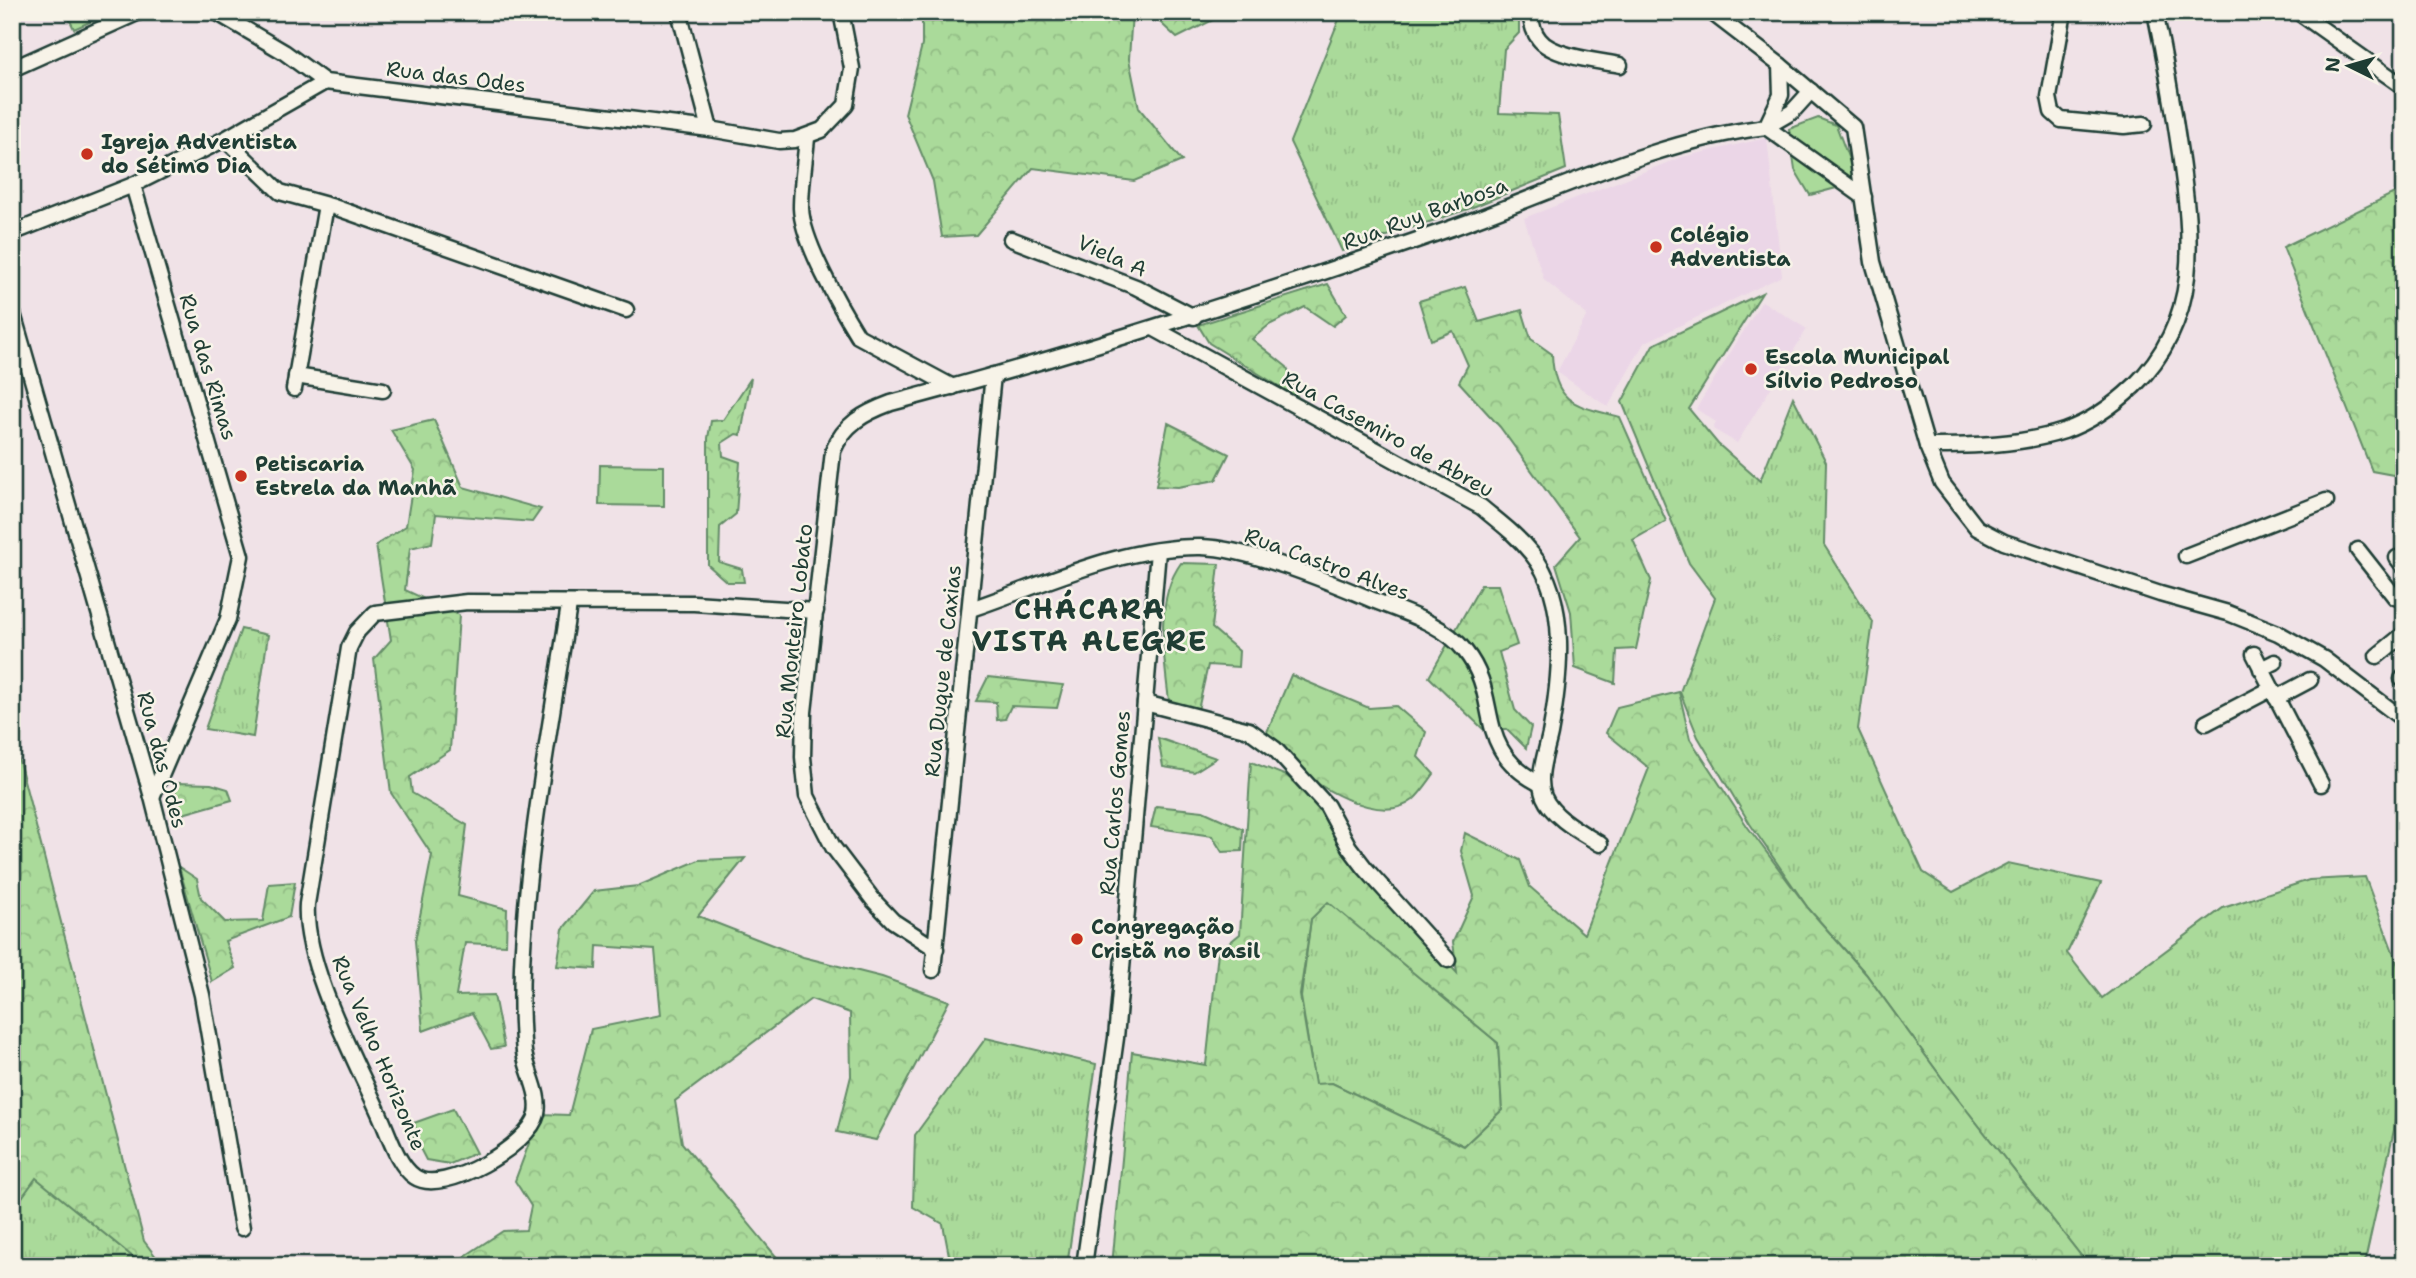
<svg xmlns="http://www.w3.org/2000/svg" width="2416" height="1278" font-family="'Shantell Sans',sans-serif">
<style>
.built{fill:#ebd6e7}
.grass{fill:url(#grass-tufts);stroke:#648c67;stroke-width:2}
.forest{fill:url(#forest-crowns);stroke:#648c67;stroke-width:2;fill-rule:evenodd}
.green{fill:#aada9a;stroke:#648c67;stroke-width:2}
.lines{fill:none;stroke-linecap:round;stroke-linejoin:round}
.street-casing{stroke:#1f3d34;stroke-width:19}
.street{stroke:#f7f3e8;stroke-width:14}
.poi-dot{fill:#c8321e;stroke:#f7f3e8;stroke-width:2.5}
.labels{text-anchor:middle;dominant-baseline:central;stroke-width:5;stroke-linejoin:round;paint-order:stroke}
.street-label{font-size:21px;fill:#1f3d34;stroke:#f7f3e8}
.poi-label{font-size:21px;font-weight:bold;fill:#1f3d34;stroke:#f7f3e8;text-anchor:start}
.district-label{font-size:28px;font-weight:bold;letter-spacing:2px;fill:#1f3d34;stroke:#f7f3e8}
</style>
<defs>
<pattern id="grass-tufts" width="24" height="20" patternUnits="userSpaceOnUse" patternTransform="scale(1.75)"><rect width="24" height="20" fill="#aada9a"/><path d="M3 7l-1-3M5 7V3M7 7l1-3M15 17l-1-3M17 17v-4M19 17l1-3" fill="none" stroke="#92bc85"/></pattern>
<pattern id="forest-crowns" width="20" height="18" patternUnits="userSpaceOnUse" patternTransform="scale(1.75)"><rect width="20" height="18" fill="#aada9a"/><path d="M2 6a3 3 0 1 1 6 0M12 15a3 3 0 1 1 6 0" fill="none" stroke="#92bc85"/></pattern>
</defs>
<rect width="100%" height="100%" fill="#f0e2e7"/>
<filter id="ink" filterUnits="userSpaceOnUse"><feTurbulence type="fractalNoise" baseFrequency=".0143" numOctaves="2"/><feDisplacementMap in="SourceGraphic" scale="14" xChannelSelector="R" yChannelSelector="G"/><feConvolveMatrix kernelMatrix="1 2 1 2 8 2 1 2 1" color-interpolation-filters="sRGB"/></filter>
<g filter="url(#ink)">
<g class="built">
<path d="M1767,138L1782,276L1644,343L1608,407L1557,372L1587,315L1544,280L1524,218L1682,157Z"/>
<path d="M1762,301L1807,329L1737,443L1713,429L1716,422L1696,409Z"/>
</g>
<g class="grass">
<path d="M1342,12H1519V33L1504,49L1499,113L1558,115L1566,169L1468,209L1342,251L1290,142Z"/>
<path d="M1762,293L1689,409L1718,444L1760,481L1793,397L1826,462L1824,545L1873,622L1858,729L1923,872L1953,892L2008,863L2101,883L2067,953L2102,998L2223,908L2309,880L2365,877L2404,981V1023L2394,1130L2364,1266H2089L1947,1085L1866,974L1808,908L1750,824L1698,737L1680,692L1715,598L1689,563L1622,402L1653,345Z"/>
<path d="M241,629L268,635L253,737L205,729Z"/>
<path d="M1328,901L1498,1043L1502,1110L1464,1146L1332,1083L1315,1085L1301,997L1311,918Z"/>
<path d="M986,1038L1096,1064L1067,1266H951L943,1224L913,1207L915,1135Z"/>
<path d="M36,1177L144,1266H29L12,1253V1211Z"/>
</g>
<g class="forest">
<path d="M66,12H112L74,29Z"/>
<path d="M922,12H1132L1129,59L1139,108L1182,161L1134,181L1033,168L976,235L942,237L933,181L905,114L922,45Z"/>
<path d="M1149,12H1215L1221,16L1177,38Z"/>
<path d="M2394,193L2404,198V477L2372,471L2283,247Z"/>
<path d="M1328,284L1346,315L1333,326L1305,307L1269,325L1252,339L1287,367L1298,398L1209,343L1198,325Z"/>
<path d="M1465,287L1479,322L1522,310L1531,339L1552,354C1554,405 1578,406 1620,417L1666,521L1633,540L1651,580L1636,649L1617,650L1615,683L1575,668L1571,612L1556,564L1580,537L1500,427L1459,382L1468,365L1453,331L1431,340L1419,301Z"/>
<path d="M751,378L741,435L736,434L722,443L723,456L740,462L736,514L720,527L719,562L742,569L744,582H727L708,565V438L711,421L723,420Z"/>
<path d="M434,420L463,487L541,509L532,522L436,514L432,543L410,548L405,590L459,615L450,750L410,777L412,793L467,825L458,896L507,909L506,945L465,943L456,996L494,995L504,1047L491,1049L472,1013L423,1031L415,941L432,855L391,793L374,659L391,640L376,545L406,526L415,470L391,430Z"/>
<path d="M1168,423L1229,454L1216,480L1178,487L1156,486Z"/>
<path d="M1181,563L1219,564L1212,628L1239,651L1238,667L1208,665L1198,710L1169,701C1164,658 1154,600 1181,563Z"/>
<path d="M1481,585H1498L1517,645L1499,652L1515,710L1531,727L1526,748L1507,729H1483L1429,677Z"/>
<path d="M1291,675L1369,708L1396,706L1426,732L1418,757L1434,774C1428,782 1421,793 1413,800C1372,832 1295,768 1261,746Z"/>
<path d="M988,677L1063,685L1057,708L1011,706L1005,719L997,720L996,702L976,701Z"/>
<path d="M1679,692L1690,739L1747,826L1808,908L1866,974L1947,1085L2089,1266H1112L1132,1052L1206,1065L1218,952L1240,934L1251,762L1287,776L1321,806L1367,876L1457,973L1453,942L1474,896L1461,851L1465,833L1520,860L1530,887L1584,934L1649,768L1606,733L1617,707ZM1328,902L1498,1043L1502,1110L1464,1146L1332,1083L1315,1084L1300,995L1311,919Z"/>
<path d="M12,734L144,1241L163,1266H144L36,1178L12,1211Z"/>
<path d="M1158,738L1216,758L1194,772L1163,767Z"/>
<path d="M177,783L211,784L228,789L232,800L179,815L173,806Z"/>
<path d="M1156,806L1203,811L1243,829L1242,851L1222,852L1212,836L1151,827Z"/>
<path d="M745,858L698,916L803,957L882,977L949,1001L876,1140L837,1132L851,1076L850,1013L811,999L675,1101L682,1143L779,1260L772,1266H450L503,1231L526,1230L531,1206L515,1181L540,1114L569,1115L591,1029L661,1015L655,950L597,946L596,969L557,966L563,929L594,891L638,886L699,860Z"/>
<path d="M179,867L197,879L201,898L225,922L263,921L269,884L295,882L289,917L225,941L235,968L212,982Z"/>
<path d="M453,1109L476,1153L450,1164L426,1160L413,1135L411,1124Z"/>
</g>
<g class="green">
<path d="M1818,118L1836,125L1854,173L1840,187L1810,195L1795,170L1789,129Z"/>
<path d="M600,465L664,466V506L599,505Z"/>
</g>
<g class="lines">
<g class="street-casing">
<g id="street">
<path d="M216,12L284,52L325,82L710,129L779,141L795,140L822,130L846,105L852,68L841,12"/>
<path d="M679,12L710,129"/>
<path d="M1530,12C1531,21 1533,32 1539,39C1552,57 1600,61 1620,65"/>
<path d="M1711,12L1780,65L1853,127L1873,262L1927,446L1942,483L1977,528L2004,542L2160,594L2228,613L2278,633L2324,659L2404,720"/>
<path d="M2064,12L2049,97L2052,112L2061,120L2124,126L2144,124"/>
<path d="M2298,12L2404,87"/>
<path d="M12,69L139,12"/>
<path d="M1766,127L1781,95L1780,65"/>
<path d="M1766,127L1792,112L1811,91"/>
<path d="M807,138C805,161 801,185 801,208C802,241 840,307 858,336L953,387"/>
<path d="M225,139L280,192L334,207L626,310"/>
<path d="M133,185L241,556L228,619L152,797"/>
<path d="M12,233L133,185L225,139L325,82"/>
<path d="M1011,239L1136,287L1194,317"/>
<path d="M12,310L152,797L202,995L242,1228"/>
<path d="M1155,329L1481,507C1499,522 1517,535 1532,554C1570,600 1560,680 1550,734C1546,753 1536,778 1544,797C1553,818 1581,832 1600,844"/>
<path d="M296,376L383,390"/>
<path d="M294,389L326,205"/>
<path d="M1927,446C1971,446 2021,445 2064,431C2090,422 2114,405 2134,386C2202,319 2192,239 2180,153C2173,105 2165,59 2155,12"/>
<path d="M2358,550L2395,597L2404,600"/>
<path d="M2186,556L2326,501"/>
<path d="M2397,558L2404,567"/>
<path d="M569,605C551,725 527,846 522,967C521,995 521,1024 524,1052C527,1072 541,1094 537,1114C530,1145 443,1196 415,1177C397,1165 388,1132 379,1113C354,1057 303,963 307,904L349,648L357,632L375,613L467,602L694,603L816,611"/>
<path d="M971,609C1045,584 1121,546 1201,547C1247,548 1325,580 1368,598C1401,612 1442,622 1465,651C1503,698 1471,748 1540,784"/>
<path d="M2254,654L2321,784"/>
<path d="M2377,656L2404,634"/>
<path d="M2261,669L2275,662"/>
<path d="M2402,679L2404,677"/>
<path d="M2276,698L2310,680"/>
<path d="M1145,703L1249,730L1275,749L1327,806L1349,847L1365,868L1448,960"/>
<path d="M2206,723L2271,689"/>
<path d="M936,949L893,921L874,901L833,847L807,796L803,757L804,712L833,451C844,424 864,413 891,403C1079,354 1262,294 1446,230C1552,193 1654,141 1766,127L1864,197"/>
<path d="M933,970L993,375"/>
<path d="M1084,1266L1116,1038L1158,551"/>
</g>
</g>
<use href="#street" class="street"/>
</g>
</g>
<g class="poi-dot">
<circle cx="87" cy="154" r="7"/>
<circle cx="1656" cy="247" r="7"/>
<circle cx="1751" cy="369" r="7"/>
<circle cx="241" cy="476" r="7"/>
<circle cx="1077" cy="939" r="7"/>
</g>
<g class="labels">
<g class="street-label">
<text transform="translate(456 77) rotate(7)">Rua das Odes</text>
<text transform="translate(1425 214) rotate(-20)">Rua Ruy Barbosa</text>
<text transform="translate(1112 256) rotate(24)">Viela A</text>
<text transform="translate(208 367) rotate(73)">Rua das Rimas</text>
<text transform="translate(1388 434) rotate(29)">Rua Casemiro de Abreu</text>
<text transform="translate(1327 564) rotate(20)">Rua Castro Alves</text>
<text transform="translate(794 631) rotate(-84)">Rua Monteiro Lobato</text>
<text transform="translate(943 671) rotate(-84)">Rua Duque de Caxias</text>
<text transform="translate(162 760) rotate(75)">Rua das Odes</text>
<text transform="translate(1115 803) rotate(-85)">Rua Carlos Gomes</text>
<text transform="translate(379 1053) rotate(67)">Rua Velho Horizonte</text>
</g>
<g class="poi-label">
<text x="101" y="142">Igreja Adventista<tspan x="101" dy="24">do Sétimo Dia</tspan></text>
<text x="1670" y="235">Colégio<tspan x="1670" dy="24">Adventista</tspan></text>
<text x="1765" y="357">Escola Municipal<tspan x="1765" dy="24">Sílvio Pedroso</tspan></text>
<text x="255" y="464">Petiscaria<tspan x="255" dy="24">Estrela da Manhã</tspan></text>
<text x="1091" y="927">Congregação<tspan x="1091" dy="24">Cristã no Brasil</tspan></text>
</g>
<g class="district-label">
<text x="1090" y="609">CHÁCARA<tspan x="1090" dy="32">VISTA ALEGRE</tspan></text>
</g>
</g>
<rect width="2416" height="1278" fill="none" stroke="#f7f3e8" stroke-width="42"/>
<rect x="21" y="21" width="2374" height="1236" fill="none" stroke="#1f3d34" stroke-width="2.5" filter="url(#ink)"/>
<g transform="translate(2349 66) rotate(275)" stroke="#f7f3e8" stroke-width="5" paint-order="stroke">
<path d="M0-5L12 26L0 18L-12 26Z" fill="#1f3d34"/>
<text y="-10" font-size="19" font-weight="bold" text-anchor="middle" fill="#1f3d34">N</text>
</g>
</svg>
